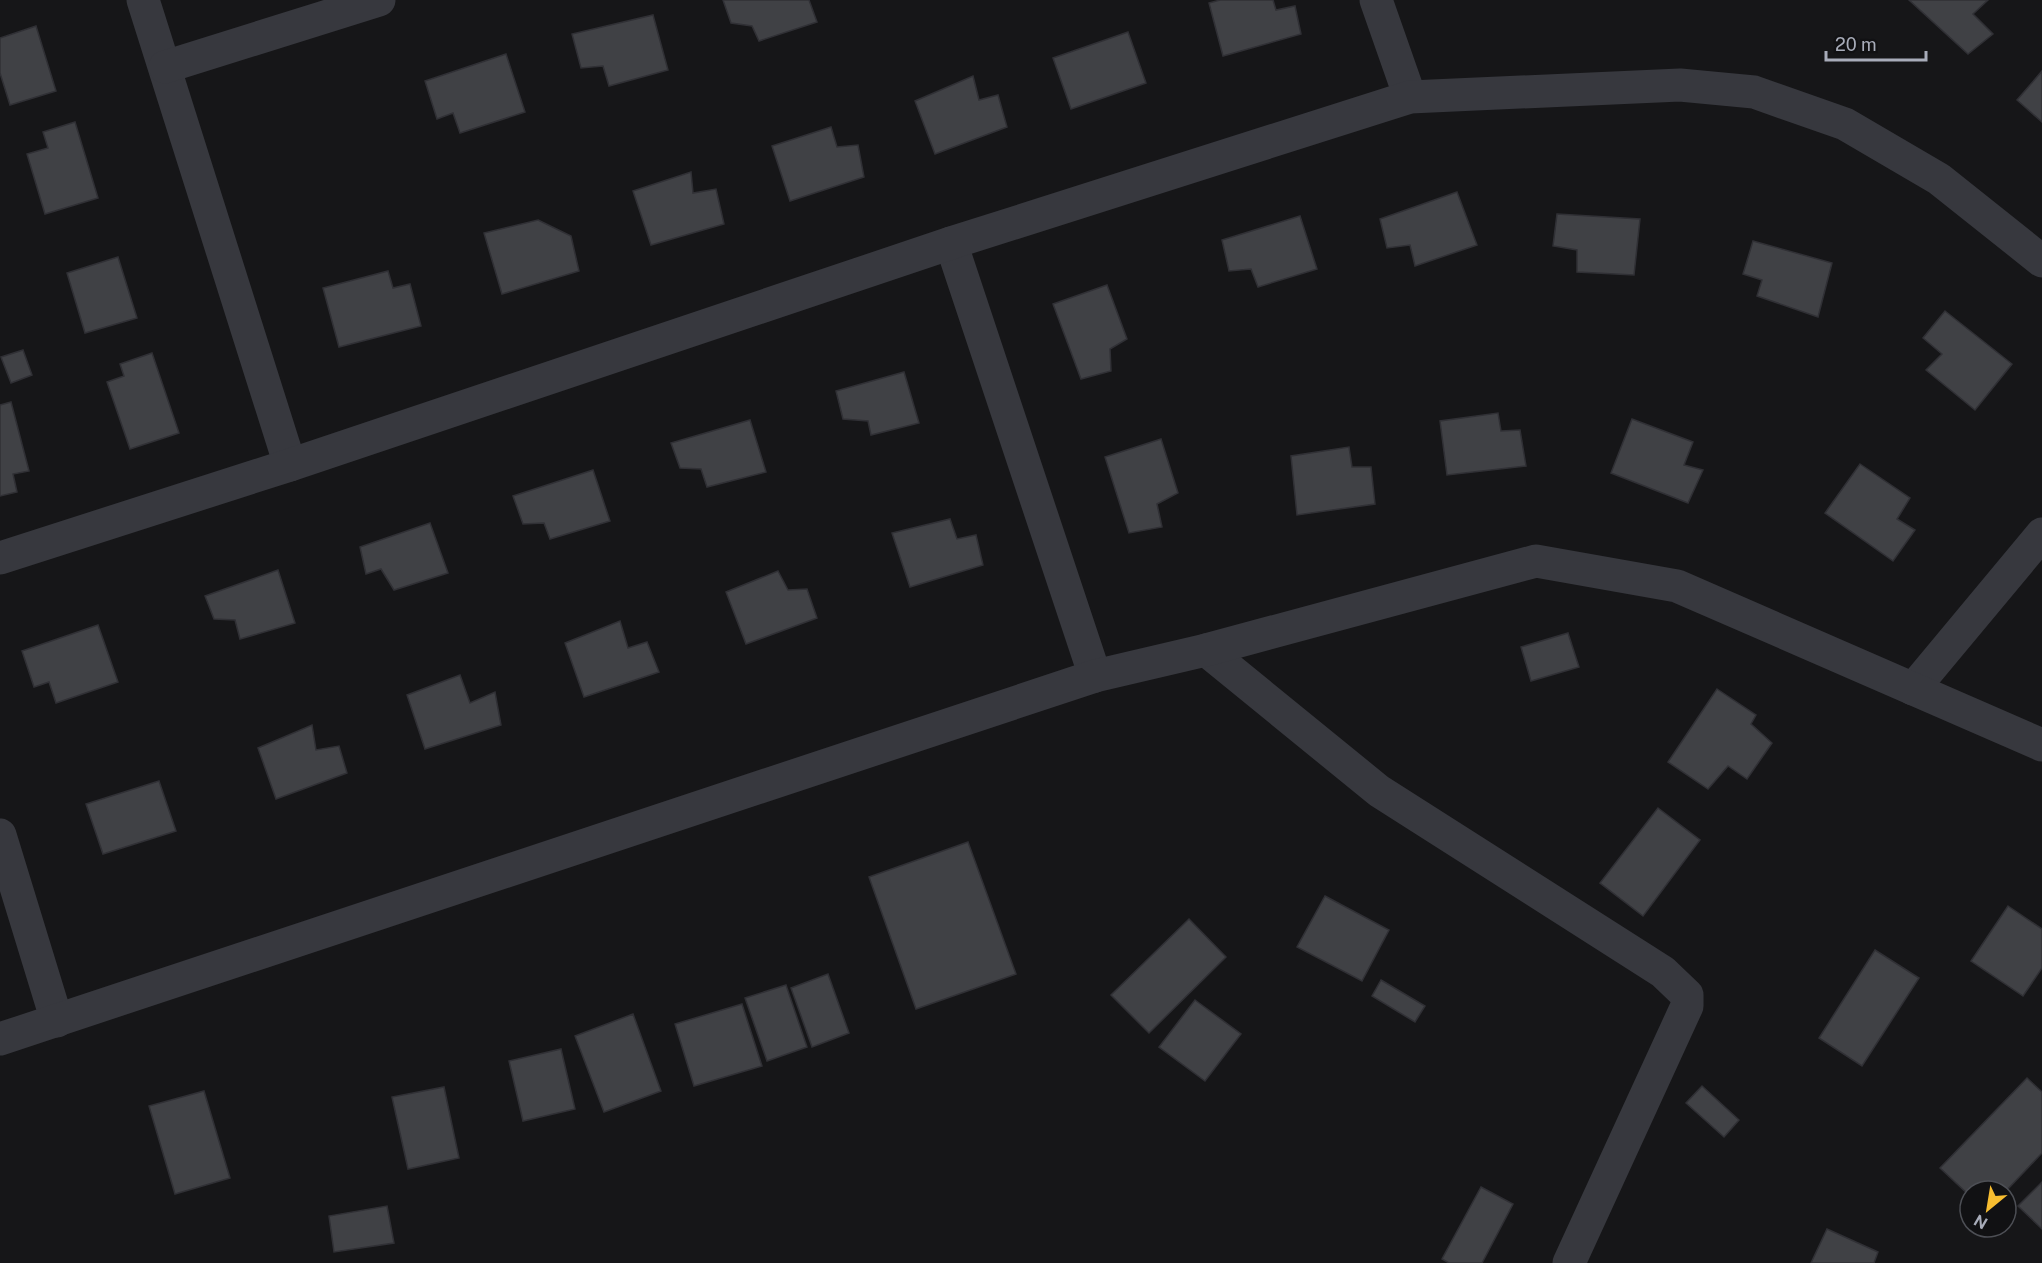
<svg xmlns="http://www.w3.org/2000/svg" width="2042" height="1263" font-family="'Public Sans',sans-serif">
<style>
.building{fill:#404145;stroke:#303035;stroke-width:1.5}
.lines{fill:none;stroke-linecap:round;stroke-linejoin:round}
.minor{stroke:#37383e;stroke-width:33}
</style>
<rect width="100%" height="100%" fill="#161618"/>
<g class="building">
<path d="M723,0H809L817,22L759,41L752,26L731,23Z"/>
<path d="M1220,0H1273L1276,10L1295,6L1301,34L1223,56L1209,3Z"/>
<path d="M1909,0H1988L1973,14L1993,34L1968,54Z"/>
<path d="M653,15L668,70L609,86L603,66L581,68L572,34Z"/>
<path d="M36,26L56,91L10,105L0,73V38Z"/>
<path d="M1128,32L1146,83L1071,109L1053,58Z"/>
<path d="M506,54L525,112L460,133L453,113L437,119L425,81Z"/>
<path d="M2042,71V122L2017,100Z"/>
<path d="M973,76L979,100L998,95L1007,127L935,154L915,101Z"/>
<path d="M75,122L98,198L45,214L27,154L48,148L43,132Z"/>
<path d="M831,127L837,147L858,145L864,177L790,201L772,146Z"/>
<path d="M691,172L693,193L716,189L724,224L651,245L633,191Z"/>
<path d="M1457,192L1477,245L1415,266L1410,245L1387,248L1380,219Z"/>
<path d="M1557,214L1640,219L1634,275L1577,272V250L1553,246Z"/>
<path d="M1300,216L1317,269L1258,287L1251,269L1229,271L1222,240Z"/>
<path d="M538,220L571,236L579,271L502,294L484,233Z"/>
<path d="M1753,241L1832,263L1818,317L1757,296L1762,280L1743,274Z"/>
<path d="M118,257L137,318L85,333L67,273Z"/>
<path d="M388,271L393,288L410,284L421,326L339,347L323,288Z"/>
<path d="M1107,285L1127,339L1110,349L1111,371L1081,379L1053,304Z"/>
<path d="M1945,311L2012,364L1975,410L1926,370L1942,354L1923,338Z"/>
<path d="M23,350L32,375L11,383L1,357Z"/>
<path d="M152,353L179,433L130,449L107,382L124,376L120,364Z"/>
<path d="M904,372L919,423L871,435L868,421L843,419L836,391Z"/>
<path d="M11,402L29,471L13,474L17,492L0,496V405Z"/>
<path d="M1498,413L1501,431L1520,430L1526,466L1447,475L1440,421Z"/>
<path d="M1632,419L1693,442L1684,465L1703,470L1688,503L1611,473Z"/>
<path d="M750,420L766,472L707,487L701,469L680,468L671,443Z"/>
<path d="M1161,439L1178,493L1157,504L1162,527L1129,533L1105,457Z"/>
<path d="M1349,447L1352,467H1371L1375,504L1297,515L1291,456Z"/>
<path d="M1860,464L1910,498L1897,519L1915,530L1893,561L1825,513Z"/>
<path d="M593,470L610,521L550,539L544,523L523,524L513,496Z"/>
<path d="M950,519L957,539L976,535L983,565L910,587L892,533Z"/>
<path d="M430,523L448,573L394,590L381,569L366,574L360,547Z"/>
<path d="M278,570L295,623L240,639L235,620L214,619L205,596Z"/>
<path d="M778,571L788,590L807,589L817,618L746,644L726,592Z"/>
<path d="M620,621L628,648L647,642L659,672L584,697L565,643Z"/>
<path d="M98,625L118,682L56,703L49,682L34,687L22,651Z"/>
<path d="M1568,633L1579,667L1531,681L1521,647Z"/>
<path d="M460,675L470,703L495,692L501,725L425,749L407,695Z"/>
<path d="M1717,689L1756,715L1751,724L1772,743L1747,779L1728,766L1708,789L1668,762Z"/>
<path d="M312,725L316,750L339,746L347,773L276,799L258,748Z"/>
<path d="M159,781L176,831L103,854L86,804Z"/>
<path d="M1658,808L1700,840L1643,916L1600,883Z"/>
<path d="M968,842L1016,974L916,1009L869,877Z"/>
<path d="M1325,896L1389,930L1362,981L1297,947Z"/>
<path d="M2008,906L2042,929V968L2023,996L1971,961Z"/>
<path d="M1189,919L1226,957L1149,1033L1111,995Z"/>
<path d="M1875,950L1919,978L1862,1066L1819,1038Z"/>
<path d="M828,974L849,1033L812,1047L791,988Z"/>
<path d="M1381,980L1425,1006L1415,1022L1372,996Z"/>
<path d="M786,985L807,1047L767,1061L745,998Z"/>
<path d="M1195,1000L1241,1034L1205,1081L1159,1047Z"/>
<path d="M742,1004L762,1066L694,1086L675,1024Z"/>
<path d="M633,1014L661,1091L604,1112L575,1036Z"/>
<path d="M561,1049L575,1109L523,1121L509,1061Z"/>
<path d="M2027,1078L2042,1092V1153L2006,1191H1970V1196L1940,1168Z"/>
<path d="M1702,1086L1739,1120L1724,1137L1686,1103Z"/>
<path d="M444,1087L459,1158L408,1169L392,1097Z"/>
<path d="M204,1091L230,1178L175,1194L149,1106Z"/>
<path d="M2042,1182V1229L2018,1206Z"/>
<path d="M1481,1187L1513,1204L1482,1263H1449L1442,1259Z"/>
<path d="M387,1206L394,1243L334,1252L329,1216Z"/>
<path d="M1827,1229L1878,1252L1874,1263H1811Z"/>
</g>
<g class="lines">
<g class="minor">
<path d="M143,0L290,465"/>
<path d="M1376,0L1410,97"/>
<path d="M165,67L379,0"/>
<path d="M951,243L1095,676"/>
<path d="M0,558L290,465L951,243L1410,97L1680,85L1754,92L1845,124L1939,179L2042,261"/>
<path d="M1206,650L1379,791L1663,972L1687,995V1006L1569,1263"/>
<path d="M1913,689L2042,534"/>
<path d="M0,835L57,1021"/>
<path d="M0,1039L1095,676L1206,650L1536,561L1677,586L2042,745"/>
</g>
</g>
<g transform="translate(1988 1209) rotate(210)"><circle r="28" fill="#111113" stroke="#4d4f55" stroke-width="1.5"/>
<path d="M0-4.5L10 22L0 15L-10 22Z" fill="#f7bd30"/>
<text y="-9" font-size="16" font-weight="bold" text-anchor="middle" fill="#a8acb9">N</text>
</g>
<path d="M1826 51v9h100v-9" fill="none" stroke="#a8acb9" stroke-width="3"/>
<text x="1835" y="51" font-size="18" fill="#a8acb9" stroke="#111113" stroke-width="4.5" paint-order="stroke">20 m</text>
</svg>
